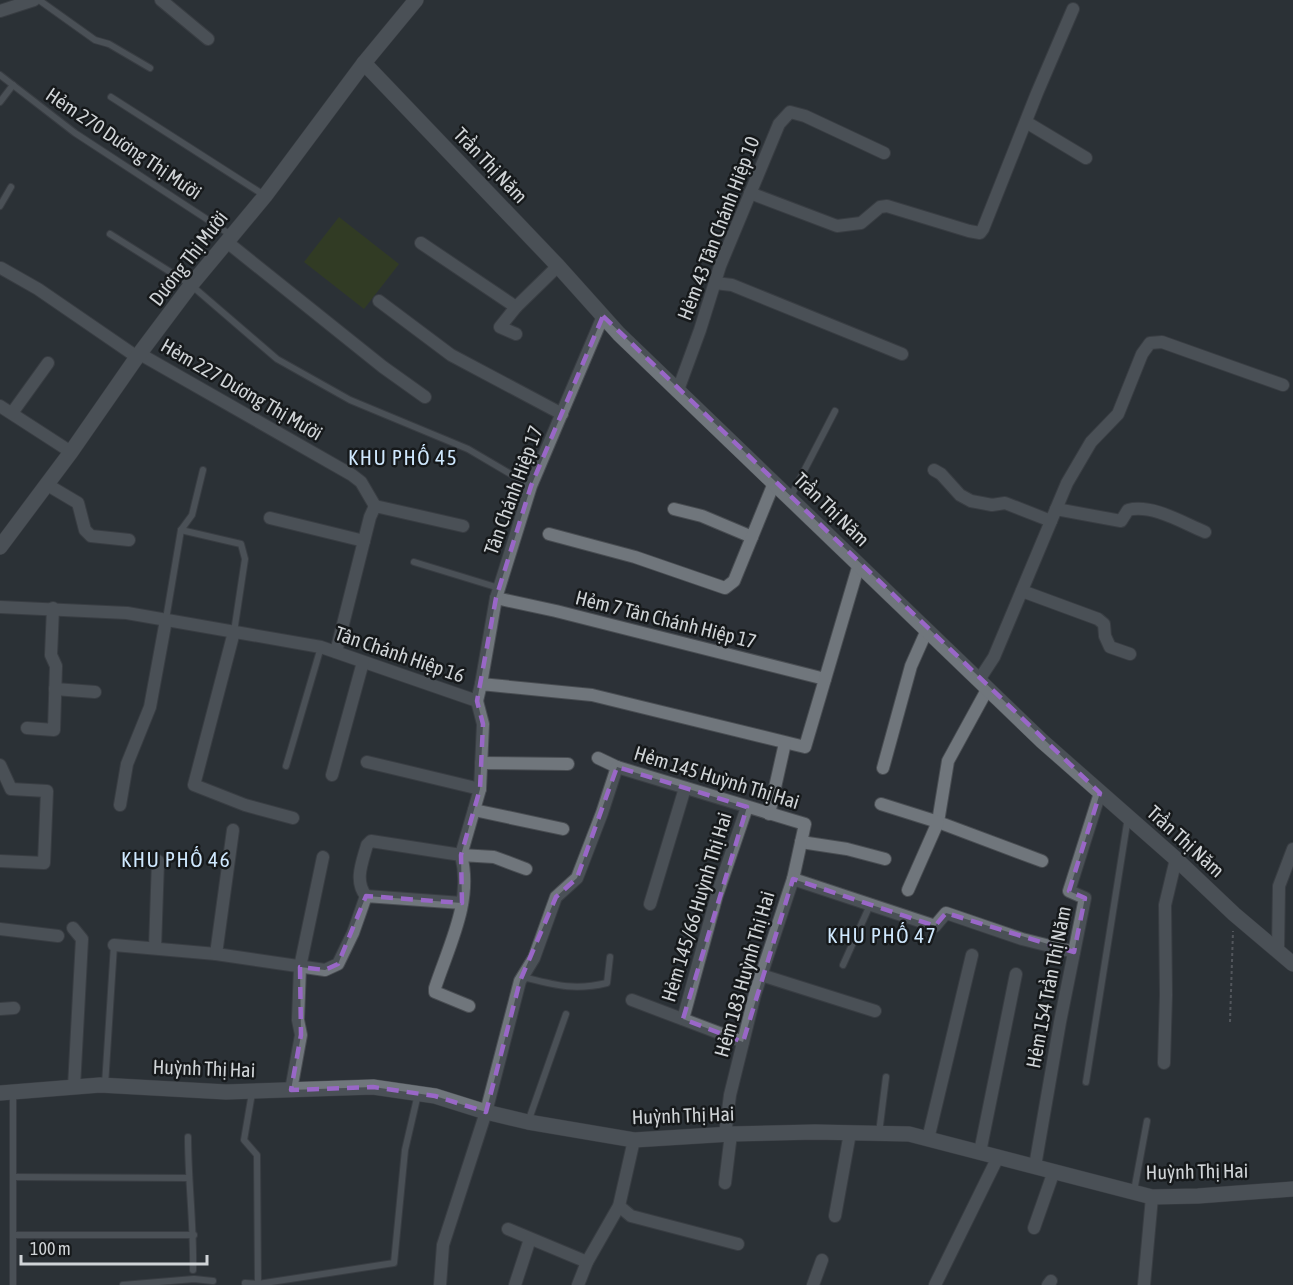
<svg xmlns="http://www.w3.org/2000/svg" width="1293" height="1285" font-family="'Asap Condensed',sans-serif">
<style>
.green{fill:#38480e}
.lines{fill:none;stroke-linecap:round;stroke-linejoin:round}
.service-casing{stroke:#494d52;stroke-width:8}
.minor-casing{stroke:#494d52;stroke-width:14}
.tertiary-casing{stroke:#494d52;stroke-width:16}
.path{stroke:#808489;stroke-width:2;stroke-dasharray:3 3;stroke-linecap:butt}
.service{stroke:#70767c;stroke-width:6}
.minor{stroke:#70767c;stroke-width:12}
.tertiary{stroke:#70767c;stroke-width:15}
.marked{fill:none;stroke:#9967c7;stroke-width:4.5;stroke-dasharray:12 8;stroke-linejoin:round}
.labels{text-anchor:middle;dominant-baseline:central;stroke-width:5;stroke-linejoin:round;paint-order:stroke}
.street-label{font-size:20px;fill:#d0d4d7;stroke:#16191b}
.neighbourhood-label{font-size:21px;letter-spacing:1.5px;fill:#cfe8fe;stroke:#16191b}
</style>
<rect width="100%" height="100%" fill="#2c3137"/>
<path class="green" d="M339,217L399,264L364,309L304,262Z"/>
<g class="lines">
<g class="service-casing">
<g id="service">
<path d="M39,0L95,40L109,44L150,68"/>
<path d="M0,75L75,133L231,235"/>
<path d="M111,97L264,195"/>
<path d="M0,102L13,85"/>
<path d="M0,206L11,187"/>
<path d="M110,234L191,285L277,359L350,400L468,449L531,486"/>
<path d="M790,498L835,411"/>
<path d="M181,530L241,544L245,559L234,632"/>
<path d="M414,562L499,588"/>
<path d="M166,619L181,530L192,515L203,470"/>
<path d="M286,766L321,647"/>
<path d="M843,965L870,905"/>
<path d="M523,977C555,985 574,991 607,983L610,957"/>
<path d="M1086,1082L1128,817"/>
<path d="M105,1085L114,945"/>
<path d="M13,1093V1285"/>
<path d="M252,1093L244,1140L257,1155L258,1285"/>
<path d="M528,1122L566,1014"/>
<path d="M879,1133L886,1077"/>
<path d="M188,1137C188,1182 194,1225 193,1270"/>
<path d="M13,1177L188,1178"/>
<path d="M1134,1191L1147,1121"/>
<path d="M13,1235H194"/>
<path d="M245,1283L258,1284L394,1263L405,1150L418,1094"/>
<path d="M123,1285L194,1279L213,1281"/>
</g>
</g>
<g class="minor-casing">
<g id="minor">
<path d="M161,0L208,39"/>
<path d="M0,11L34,0"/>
<path d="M1026,122L1086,158"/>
<path d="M750,193L837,226L861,223L880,207L887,206L969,231L980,233L983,229L1037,93L1073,9"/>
<path d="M227,242L383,367L425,397"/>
<path d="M421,243L516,307"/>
<path d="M1,268L38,289L137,357"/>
<path d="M715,283L732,285L902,354"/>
<path d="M379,301L451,355L562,414"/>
<path d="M516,334L500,327L516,307L558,266"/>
<path d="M140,354L352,475L361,482L375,506"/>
<path d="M678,390L700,330L720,266L779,124L790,112L805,116L884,153"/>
<path d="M0,406L71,452"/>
<path d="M12,413L48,363"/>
<path d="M934,470L941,474L960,495L971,501L992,505L1005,503L1051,521"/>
<path d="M46,484L78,503L85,530L91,536L129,540"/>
<path d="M674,509L702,516L752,537"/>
<path d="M1056,509L1121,521L1128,510C1153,504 1183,523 1205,532"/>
<path d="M270,518L364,541"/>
<path d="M549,534L635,557L725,588L734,581L774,483"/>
<path d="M1022,591L1098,619L1104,624L1105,636L1110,647L1130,654"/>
<path d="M496,598L556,611L825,679"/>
<path d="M0,607L127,613L321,647L477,701L481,684L592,695L805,747L859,564"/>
<path d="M234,632L194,785L245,805L293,818"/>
<path d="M336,652L370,517L375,506L463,526"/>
<path d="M979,680L994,657L1067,483L1091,442L1118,414L1142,354L1150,343L1162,342L1283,385"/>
<path d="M481,684L496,598L531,486L603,316"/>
<path d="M988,688L948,761L938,822L1042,861"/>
<path d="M55,689L95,692"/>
<path d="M27,728L54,730L56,666L51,655L53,608"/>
<path d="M598,758L617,767"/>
<path d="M367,762L480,789"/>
<path d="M481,763L568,764"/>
<path d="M0,765L11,789L47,791L44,863L0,861"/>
<path d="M883,768L911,666L927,630"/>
<path d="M332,775L363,662"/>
<path d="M881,804L938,822L908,890"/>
<path d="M120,805L127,764L150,707L166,620"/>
<path d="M474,810L563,829"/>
<path d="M769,814L785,743"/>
<path d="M801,842L847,849L885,859"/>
<path d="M793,879L935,926L946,913L1022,939L1074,952"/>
<path d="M366,896C354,881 362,863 367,845L371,841L461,855L480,789L483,724L477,701"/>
<path d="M650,904L685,788"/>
<path d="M73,928L82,939L74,1087"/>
<path d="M0,929L58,936"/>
<path d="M114,945L216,954L325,970L338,964L353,933L366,896L462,903"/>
<path d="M155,948L158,861"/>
<path d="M1278,950L1279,886L1293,849"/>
<path d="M216,954L233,830"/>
<path d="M761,975L875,1011"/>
<path d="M632,1000L743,1042"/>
<path d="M469,1006L435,992V988C449,945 473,901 461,855L494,857L526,869"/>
<path d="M0,1009L14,1008"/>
<path d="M683,1019L717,895L747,807"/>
<path d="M1164,1063L1166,995L1165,905L1176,859"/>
<path d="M291,1090L301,1035L298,1020L300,967L323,857"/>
<path d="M928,1139L972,955"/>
<path d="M980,1152L1016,974"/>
<path d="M1035,1166L1060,1022L1085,898L1069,891L1100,793"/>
<path d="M725,1183L731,1134"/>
<path d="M619,1206L631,1216L738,1244"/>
<path d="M835,1216L850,1133"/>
<path d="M1034,1228L1054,1171"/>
<path d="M508,1229L587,1262"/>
<path d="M440,1285L443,1245L486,1112L520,981L534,958L556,897L577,878L602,813L617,767L805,824L793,879L755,994L730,1095L725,1135"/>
<path d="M515,1285L530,1239"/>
<path d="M578,1285L587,1262L619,1206L634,1140"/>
<path d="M813,1285L822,1260"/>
<path d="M935,1285L998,1157"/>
<path d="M1048,1285L1051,1281"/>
<path d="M1144,1285L1152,1197"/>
</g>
</g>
<g class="tertiary-casing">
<g id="tertiary">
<path d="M364,63L558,266L619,334L1042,741L1176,859L1234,914L1293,964"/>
<path d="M0,547L71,452L137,357L191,285L265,196L364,63L416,0"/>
<path d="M0,1093L100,1085L226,1092L373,1087L435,1096L486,1112L528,1122L634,1140L731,1134L815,1132L909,1134L1152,1197L1198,1196L1293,1189"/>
</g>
</g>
<path class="path" d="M1230,1022L1233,931"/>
<use href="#service" class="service"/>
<use href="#minor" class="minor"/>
<use href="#tertiary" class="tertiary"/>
</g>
<path d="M0 0H1293V1285H0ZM603,316L1100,793L1069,891L1085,898L1074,952L946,913L935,926L793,879L743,1042L683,1019L747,807L617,767L577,878L556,897L520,981L486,1112L435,1096L373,1087L291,1090L301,1035L300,967L325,970L338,964L366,896L462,903L461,855L480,789L483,724L477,701L496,598L531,486Z" fill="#2c3137" fill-opacity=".55" fill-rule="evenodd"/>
<path class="marked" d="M603,316L1100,793L1069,891L1085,898L1074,952L946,913L935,926L793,879L743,1042L683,1019L747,807L617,767L577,878L556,897L520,981L486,1112L435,1096L373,1087L291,1090L301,1035L300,967L325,970L338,964L366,896L462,903L461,855L480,789L483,724L477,701L496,598L531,486Z"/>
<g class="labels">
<g class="street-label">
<text transform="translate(124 143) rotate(34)">Hẻm 270 Dương Thị Mười</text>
<text transform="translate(491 165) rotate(46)">Trần Thị Năm</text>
<text transform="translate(718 228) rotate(-69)">Hẻm 43 Tân Chánh Hiệp 10</text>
<text transform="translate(188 258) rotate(-52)">Dương Thị Mười</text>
<text transform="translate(242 389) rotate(30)">Hẻm 227 Dương Thị Mười</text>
<text transform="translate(513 490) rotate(-70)">Tân Chánh Hiệp 17</text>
<text transform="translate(832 509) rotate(44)">Trần Thị Năm</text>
<text transform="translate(666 619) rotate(14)">Hẻm 7 Tân Chánh Hiệp 17</text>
<text transform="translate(400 654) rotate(19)">Tân Chánh Hiệp 16</text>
<text transform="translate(717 777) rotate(17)">Hẻm 145 Huỳnh Thị Hai</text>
<text transform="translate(1186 841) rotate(42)">Trần Thị Năm</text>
<text transform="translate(696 907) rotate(-73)">Hẻm 145/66 Huỳnh Thị Hai</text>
<text transform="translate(744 974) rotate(-74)">Hẻm 183 Huỳnh Thị Hai</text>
<text transform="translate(1048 987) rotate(-79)">Hẻm 154 Trần Thị Năm</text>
<text transform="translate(204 1068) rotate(2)">Huỳnh Thị Hai</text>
<text transform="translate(683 1115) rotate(-2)">Huỳnh Thị Hai</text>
<text transform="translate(1197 1171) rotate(-1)">Huỳnh Thị Hai</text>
</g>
<g class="neighbourhood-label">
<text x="403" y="457">KHU PHỐ 45</text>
<text x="176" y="859">KHU PHỐ 46</text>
<text x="882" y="935">KHU PHỐ 47</text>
</g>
</g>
<path d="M21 1255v9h186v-9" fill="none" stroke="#d0d4d7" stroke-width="3"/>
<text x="30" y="1255" font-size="18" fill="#d0d4d7" stroke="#16191b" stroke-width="4.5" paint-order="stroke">100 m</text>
</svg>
